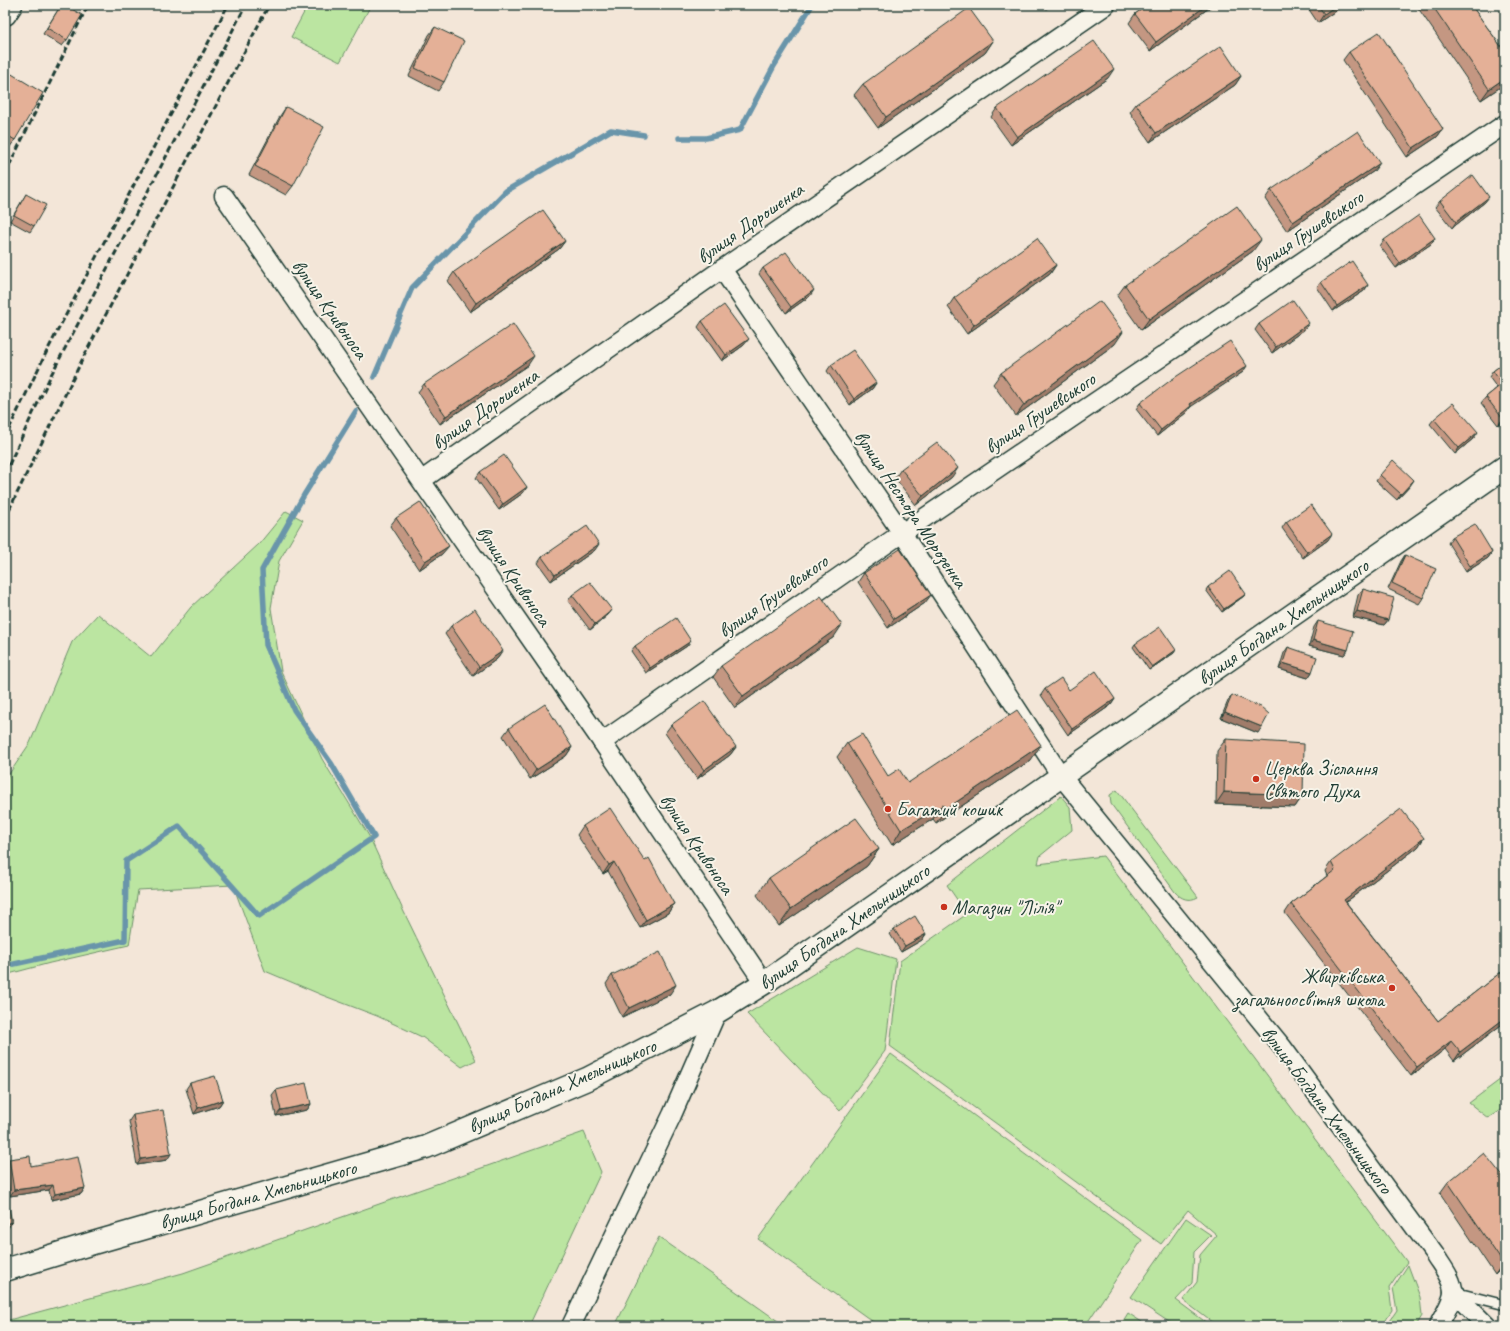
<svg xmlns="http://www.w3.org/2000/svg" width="1510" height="1331" font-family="Caveat,sans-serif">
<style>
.green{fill:#bbe5a1;stroke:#6d916a}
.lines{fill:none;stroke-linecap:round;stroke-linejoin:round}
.stream{stroke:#6995aa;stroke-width:5.5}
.lane-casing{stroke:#1f3d34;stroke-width:12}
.street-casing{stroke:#1f3d34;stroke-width:21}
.secondary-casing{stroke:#1f3d34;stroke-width:25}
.lane{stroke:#f7f3e8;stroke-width:9}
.street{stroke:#f7f3e8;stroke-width:18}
.secondary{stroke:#f7f3e8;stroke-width:22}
.rail{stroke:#1f3d34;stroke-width:3;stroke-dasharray:6 3;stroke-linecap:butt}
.wall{fill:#c49782;stroke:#1f3d34}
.shaded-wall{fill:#a07b6a;stroke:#1f3d34}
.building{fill:#e4b097;stroke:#1f3d34}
.poi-dot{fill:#c8321e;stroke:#f7f3e8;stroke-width:1.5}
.labels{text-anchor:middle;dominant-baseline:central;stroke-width:4;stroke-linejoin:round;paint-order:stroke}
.street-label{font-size:20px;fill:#1f3d34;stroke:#f7f3e8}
.poi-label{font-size:20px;fill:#1f3d34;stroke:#f7f3e8;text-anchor:start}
</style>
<rect width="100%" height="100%" fill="#f3e6d8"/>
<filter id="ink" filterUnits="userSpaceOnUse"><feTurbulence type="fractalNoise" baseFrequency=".025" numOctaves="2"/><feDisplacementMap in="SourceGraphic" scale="8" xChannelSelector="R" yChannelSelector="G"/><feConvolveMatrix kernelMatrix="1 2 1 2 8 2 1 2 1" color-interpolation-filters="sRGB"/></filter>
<g filter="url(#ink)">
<g class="green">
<path d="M308,5H371L340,62L291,37Z"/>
<path d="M286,511L303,520L279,561L271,608L281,671L322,759L369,836L403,910L476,1060L462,1067L422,1037L377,1016L322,995L265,971L233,885L138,890L129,945L50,963L5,975V780L30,743L72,642L98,614L151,657L191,607L259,544Z"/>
<path d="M1117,790L1198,897C1189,902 1181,899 1175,892L1111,804L1110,795Z"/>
<path d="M1061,796L1070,807L1072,830L1040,856L1038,864L1103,856L1407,1262L1389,1288L1392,1310L1381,1326H1217L1183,1300L1197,1282L1200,1255L1217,1235L1188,1210L1161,1244L890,1046L900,961L967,914L947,885Z"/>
<path d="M858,947L896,959L885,1051L840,1111L747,1014Z"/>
<path d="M891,1054L1142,1240L1085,1326H879L758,1239Z"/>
<path d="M1505,1076V1107L1488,1118L1469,1103Z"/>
<path d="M584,1132L601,1172L529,1326H5V1321L183,1273Z"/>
<path d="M1186,1218L1211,1235L1194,1252L1192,1283L1176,1300L1211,1326H1175L1131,1297Z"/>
<path d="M659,1237L785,1326H615Z"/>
<path d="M1408,1265L1420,1297L1422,1316L1416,1326H1386L1397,1310L1393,1288Z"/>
<path d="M1128,1313L1148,1326H1120Z"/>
</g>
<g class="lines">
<g class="stream">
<path d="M679,138H706L740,130L774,66L812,5"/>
<path d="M374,377L412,288L506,191L611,130L644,135"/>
<path d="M5,966L125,940L126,861L179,826L259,916L374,837L331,763L294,710L266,645L262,570L304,495L356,411"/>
</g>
<g class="lane-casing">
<path id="lane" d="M1458,1293L1505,1305"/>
</g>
<g class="street-casing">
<g id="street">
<path d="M224,196L602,742L764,983"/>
<path d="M722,269L902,533L1061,776L1283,1048L1435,1255C1441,1265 1453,1279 1453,1292C1453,1299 1442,1319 1438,1326"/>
<path d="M422,480L722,269L1106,5"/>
<path d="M602,742L902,533L1505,124"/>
<path d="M1453,1292L1487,1326"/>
<path d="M571,1326L672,1115L717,1012"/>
</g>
</g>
<g class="secondary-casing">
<g id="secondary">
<path d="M5,14L11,5"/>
<path d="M5,1270L93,1243L426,1147L587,1079L717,1012L764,983L1505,467"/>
</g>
</g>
<use href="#lane" class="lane"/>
<use href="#street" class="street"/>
<use href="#secondary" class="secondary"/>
<g class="rail">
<path d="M5,174L88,5"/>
<path d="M5,437L46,353L228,5"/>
<path d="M5,473L51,375L246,5"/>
<path d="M5,518L84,356L269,5"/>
</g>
</g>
<g class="wall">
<path d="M61,5L67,40L62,46L43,34Z"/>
<path d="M1043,5H1052L1046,9Z"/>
<path d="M1148,5H1213L1150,51L1129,23L1135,14Z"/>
<path d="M1306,5H1344L1318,23Z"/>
<path d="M1416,5H1471L1505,52V84L1481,100Z"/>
<path d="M435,27L444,82L438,91L409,76L429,35Z"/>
<path d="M993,41L985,53L878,128L854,95L863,84Z"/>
<path d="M1349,52L1443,129L1437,137L1407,157L1343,60Z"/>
<path d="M10,73L15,140L9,148L5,146V81Z"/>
<path d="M1241,76L1235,85L1150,142L1130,112L1136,104Z"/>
<path d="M1108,78L1011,145L991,117L997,108Z"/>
<path d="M286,107L293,186L286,195L249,175L280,116Z"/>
<path d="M1374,171L1287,231L1265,199L1271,190Z"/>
<path d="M26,194L34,226L30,232L10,221Z"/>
<path d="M1440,201L1485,202L1452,228L1435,207Z"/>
<path d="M1435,238L1431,244L1396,268L1380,246L1384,240Z"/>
<path d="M565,241L559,249L470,312L448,281L454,272Z"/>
<path d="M1253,251L1141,330L1117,296L1125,285Z"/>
<path d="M1056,265L1050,274L967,334L948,307L954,298Z"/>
<path d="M763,268L810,296L786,313L759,274Z"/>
<path d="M1321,282L1368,285L1364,291L1333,311L1317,287Z"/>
<path d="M702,321L744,345L722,361L698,327Z"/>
<path d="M1259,324L1305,329L1272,353L1255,330Z"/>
<path d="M1115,344L1016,416L993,384L1001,373Z"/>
<path d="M1505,362V420L1498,425L1481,403L1486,397L1497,388L1489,377L1493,371Z"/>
<path d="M528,365L440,424L418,392L424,384Z"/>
<path d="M831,365L876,383L872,389L850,405L827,371Z"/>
<path d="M1243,372L1191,406L1187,412L1157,436L1136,409L1140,403Z"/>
<path d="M1434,419L1474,438L1455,454L1430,424Z"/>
<path d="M901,469L952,477L916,505L895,478Z"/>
<path d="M480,472L527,487L523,493L499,510L476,478Z"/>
<path d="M1380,475L1410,486L1397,500L1376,481Z"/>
<path d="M396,518L442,554L419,570L390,526Z"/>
<path d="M1286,522L1328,540L1303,558L1282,528Z"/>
<path d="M1452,537L1492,552L1488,558L1466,572L1448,543Z"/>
<path d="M595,550L551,581L538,563L542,557Z"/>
<path d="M1405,555L1423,598L1419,604L1388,589L1401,561Z"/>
<path d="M864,573L925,603L888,628L858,582Z"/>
<path d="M1208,587L1244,596L1222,612L1206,590Z"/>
<path d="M1363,589L1388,620L1384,625L1353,617L1358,595Z"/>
<path d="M572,595L612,610L608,615L590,630L568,601Z"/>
<path d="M1318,621L1348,650L1344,655L1309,646L1314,627Z"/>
<path d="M451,626L503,651L497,659L473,676L445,634Z"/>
<path d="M834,637L735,708L713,677L721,666Z"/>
<path d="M1135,644L1174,653L1149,670L1133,647Z"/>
<path d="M635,646H687L646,673L631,651Z"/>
<path d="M1288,647L1312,672L1308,678L1279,669L1284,653Z"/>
<path d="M1045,689L1069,690L1115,699L1111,705L1068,735L1041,695Z"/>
<path d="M1232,695L1258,733L1221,718L1228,701Z"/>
<path d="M671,725L736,747L730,755L697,779L665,733Z"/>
<path d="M509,728L572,747L566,756L530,779L503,736Z"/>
<path d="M1226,739L1303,795L1295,807L1216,804L1217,751Z"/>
<path d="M847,743L888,776L908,783L1031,760L936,823L933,819L892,845L837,757Z"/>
<path d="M1505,813V824L1501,819Z"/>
<path d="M583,826L645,861L674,904L668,913L640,928L608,871L603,874L577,835Z"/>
<path d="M1424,838L1418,847L1346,902L1438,1021L1505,969V1022L1454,1061L1445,1049L1411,1076L1285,913L1291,904L1327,876L1325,871L1331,862Z"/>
<path d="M879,849L867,866L779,926L757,895L769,878Z"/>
<path d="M894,929L926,934L922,940L901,952L890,934Z"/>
<path d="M612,975L670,994L622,1017L606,984Z"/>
<path d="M190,1083L223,1100L219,1106L194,1114L186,1089Z"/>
<path d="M276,1090L311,1104L307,1110L276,1116L272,1095Z"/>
<path d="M133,1115L167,1160L137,1165L129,1121Z"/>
<path d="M9,1159L31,1166L85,1188L81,1194L51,1200L49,1190L10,1196L5,1166Z"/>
<path d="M1505,1179V1264L1495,1275L1440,1193L1448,1182Z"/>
</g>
<g class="shaded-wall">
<path d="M1049,5H1052L1046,9Z"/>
<path d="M1207,5H1213L1150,51L1156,42Z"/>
<path d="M1337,5H1344L1318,23L1324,14Z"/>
<path d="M993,41L985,53L878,128L886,117Z"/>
<path d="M1114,69L1108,78L1011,145L1017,137Z"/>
<path d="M1241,76L1235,85L1150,142L1156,133Z"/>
<path d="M1505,78V84L1481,100L1489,89Z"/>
<path d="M1443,129L1437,137L1407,157L1413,148Z"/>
<path d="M1380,163L1374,171L1287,231L1293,222Z"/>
<path d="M1489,197L1485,202L1452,228L1456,222Z"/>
<path d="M1435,238L1431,244L1396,268L1400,263Z"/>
<path d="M1261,240L1253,251L1141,330L1149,319Z"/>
<path d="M565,241L559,249L470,312L476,303Z"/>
<path d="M1056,265L1050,274L967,334L974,325Z"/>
<path d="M1368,285L1364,291L1333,311L1337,306Z"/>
<path d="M814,290L810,296L786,313L791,307Z"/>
<path d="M1309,323L1305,329L1272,353L1276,347Z"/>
<path d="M1123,332L1115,344L1016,416L1024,405Z"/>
<path d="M749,339L744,345L722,361L726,355Z"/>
<path d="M534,356L528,365L440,424L446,416Z"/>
<path d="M1247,366L1243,372L1186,410L1190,404Z"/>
<path d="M876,383L872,389L850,405L854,399Z"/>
<path d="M1191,406L1187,412L1157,436L1161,430Z"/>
<path d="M1505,418V420L1498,425L1503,419Z"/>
<path d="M1478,432L1474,438L1455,454L1459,448Z"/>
<path d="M958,468L952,477L916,505L923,496Z"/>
<path d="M1414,480L1410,486L1397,500L1401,494Z"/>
<path d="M527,487L523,493L499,510L503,504Z"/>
<path d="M1332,534L1328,540L1303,558L1307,552Z"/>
<path d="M599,544L595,550L551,581L555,575Z"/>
<path d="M449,546L442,554L419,570L425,561Z"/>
<path d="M1492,552L1488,558L1466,572L1470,566Z"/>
<path d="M1246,594L1244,596L1222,612L1224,609Z"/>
<path d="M931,595L925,603L888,628L894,619Z"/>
<path d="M612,610L608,615L590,630L595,624Z"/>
<path d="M1357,611L1388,620L1384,625L1353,617Z"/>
<path d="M842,625L834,637L735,708L743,696Z"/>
<path d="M1313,640L1348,650L1344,655L1309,646Z"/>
<path d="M691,641L687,646L646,673L650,668Z"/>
<path d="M1176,650L1174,653L1149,670L1152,667Z"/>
<path d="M503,651L497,659L473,676L479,667Z"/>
<path d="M1283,663L1312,672L1308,678L1279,669Z"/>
<path d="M1115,699L1111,705L1068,735L1072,729Z"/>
<path d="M1225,712L1262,727L1258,733L1221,718Z"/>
<path d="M1041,745L1031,760L936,823L946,809Z"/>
<path d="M572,747L566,756L530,779L536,770Z"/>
<path d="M736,747L730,755L697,779L704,770Z"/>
<path d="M1224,792L1303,795L1295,807L1216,804Z"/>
<path d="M943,805L933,819L892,845L901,830Z"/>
<path d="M1424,838L1418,847L1338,908L1344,900Z"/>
<path d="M879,849L867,866L779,926L791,909Z"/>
<path d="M614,862L608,871L603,874L609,865Z"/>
<path d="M674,904L668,913L640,928L646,920Z"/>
<path d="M926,934L922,940L901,952L905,946Z"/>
<path d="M676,985L670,994L622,1017L629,1008Z"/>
<path d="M1505,1018V1022L1454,1061L1460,1052Z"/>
<path d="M1451,1041L1445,1049L1411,1076L1417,1067Z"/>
<path d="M223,1100L219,1106L194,1114L198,1108Z"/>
<path d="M311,1104L307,1110L276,1116L281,1110Z"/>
<path d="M171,1154L167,1160L137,1165L141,1159Z"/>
<path d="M53,1185L49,1190L10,1196L14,1190Z"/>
<path d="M85,1188L81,1194L51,1200L55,1194Z"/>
<path d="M12,1222L8,1228L5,1229V1224Z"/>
<path d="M1505,1261V1264L1495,1275L1503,1263Z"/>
</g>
<g class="building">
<path d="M61,5H65L82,15L67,40L47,28Z"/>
<path d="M1148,5H1207L1156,42L1135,14Z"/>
<path d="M1318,5H1337L1324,14Z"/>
<path d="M1432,5H1471L1505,52V78L1489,89Z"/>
<path d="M969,8L993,41L886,117L863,84Z"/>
<path d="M435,27L464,41L444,82L415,68Z"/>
<path d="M1379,32L1443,129L1413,148L1349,52Z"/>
<path d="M1094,41L1114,69L1017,137L997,108Z"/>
<path d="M1221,46L1241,76L1156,133L1136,104Z"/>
<path d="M10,73L43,93L15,140L5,134V82Z"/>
<path d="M286,107L324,127L293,186L255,166Z"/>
<path d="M1358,131L1380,163L1293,222L1271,190Z"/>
<path d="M1473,175L1489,197L1456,222L1440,201Z"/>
<path d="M26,194L46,205L34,226L14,215Z"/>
<path d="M1237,206L1261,240L1149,319L1125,285Z"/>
<path d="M543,210L565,241L476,303L454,272Z"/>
<path d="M1419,215L1435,238L1400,263L1384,240Z"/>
<path d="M1037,238L1056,265L974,325L954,298Z"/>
<path d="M786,252L814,290L791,307L763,268Z"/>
<path d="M1352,261L1368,285L1337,306L1321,282Z"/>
<path d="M1293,300L1309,323L1276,347L1259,324Z"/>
<path d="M1100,301L1123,332L1024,405L1001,373Z"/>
<path d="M724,305L749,339L726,355L702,321Z"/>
<path d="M513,324L534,356L446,416L424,384Z"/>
<path d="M1230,341L1247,366L1190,404L1191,406L1161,430L1140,403L1171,380Z"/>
<path d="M853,350L876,383L854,399L831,365Z"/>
<path d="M1505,362V418L1503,419L1486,397L1502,384L1493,371Z"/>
<path d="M1453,403L1478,432L1459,448L1434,419Z"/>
<path d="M937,442L958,468L923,496L901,469Z"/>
<path d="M504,455L527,487L503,504L480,472Z"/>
<path d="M1393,460L1414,480L1401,494L1380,475Z"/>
<path d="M420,502L449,546L425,561L396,518Z"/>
<path d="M1311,505L1332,534L1307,552L1286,522Z"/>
<path d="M1475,524L1492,552L1470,566L1452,537Z"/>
<path d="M587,526L599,544L555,575L542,557Z"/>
<path d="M900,549L931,595L894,619L864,573Z"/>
<path d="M1405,555L1436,569L1423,598L1392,583Z"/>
<path d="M1230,571L1246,594L1224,609L1208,587Z"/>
<path d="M590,582L612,610L595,624L572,595Z"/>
<path d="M1363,589L1394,598L1388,620L1357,611Z"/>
<path d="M821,596L842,625L743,696L721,666Z"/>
<path d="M475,609L503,651L479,667L451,626Z"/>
<path d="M676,618L691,641L650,668L635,646Z"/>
<path d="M1318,621L1353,631L1348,650L1313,640Z"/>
<path d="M1160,627L1176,650L1152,667L1135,644Z"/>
<path d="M1288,647L1317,657L1312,672L1283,663Z"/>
<path d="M1096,671L1115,699L1072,729L1045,689L1061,678L1069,690Z"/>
<path d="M1232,695L1261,707L1269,714L1262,727L1225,712Z"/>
<path d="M704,701L736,747L704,770L671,725Z"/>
<path d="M545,704L572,747L536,770L509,728Z"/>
<path d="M1017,710L1041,745L946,809L943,805L901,830L847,743L862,734L888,776L899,769L908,783Z"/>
<path d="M1226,739L1304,744L1303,795L1224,792Z"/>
<path d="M610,808L645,861L649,858L674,904L646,920L614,862L609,865L583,826Z"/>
<path d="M1401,809L1424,838L1344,900L1438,1021L1505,969V1018L1460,1052L1451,1041L1417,1067L1291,904L1335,870L1331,862Z"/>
<path d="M856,818L879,849L791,909L769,878Z"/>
<path d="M915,916L926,934L905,946L894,929Z"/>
<path d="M660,952L676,985L629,1008L612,975Z"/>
<path d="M215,1076L223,1100L198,1108L190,1083Z"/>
<path d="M306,1083L311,1104L281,1110L276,1090Z"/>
<path d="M163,1110L171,1154L141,1159L133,1115Z"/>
<path d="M1484,1153L1505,1179V1261L1503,1263L1448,1182Z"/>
<path d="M30,1156L31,1166L78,1157L85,1188L55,1194L53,1185L14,1190L9,1159Z"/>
<path d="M6,1195L12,1222L5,1224V1196Z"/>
</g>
</g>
<g class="poi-dot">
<circle cx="1256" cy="779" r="4"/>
<circle cx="888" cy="809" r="4"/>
<circle cx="944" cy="907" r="4"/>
<circle cx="1392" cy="988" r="4"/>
</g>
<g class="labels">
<g class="street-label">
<text transform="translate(750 223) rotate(-35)">вулиця Дорошенка</text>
<text transform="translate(1308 231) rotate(-34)">вулиця Грушевського</text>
<text transform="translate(330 309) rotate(55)">вулиця Кривоноса</text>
<text transform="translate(485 409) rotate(-35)">вулиця Дорошенка</text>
<text transform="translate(1040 413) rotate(-34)">вулиця Грушевського</text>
<text transform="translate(911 509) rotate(56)">вулиця Нестора Морозенка</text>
<text transform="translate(514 576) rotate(56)">вулиця Кривоноса</text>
<text transform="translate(773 596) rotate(-35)">вулиця Грушевського</text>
<text transform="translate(1283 622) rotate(-35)">вулиця Богдана Хмельницького</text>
<text transform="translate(697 844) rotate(56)">вулиця Кривоноса</text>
<text transform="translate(844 927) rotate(-35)">вулиця Богдана Хмельницького</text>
<text transform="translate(562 1086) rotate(-24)">вулиця Богдана Хмельницького</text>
<text transform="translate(1327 1110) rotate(53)">вулиця Богдана Хмельницького</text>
<text transform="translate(258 1195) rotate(-16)">вулиця Богдана Хмельницького</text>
</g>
<g class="poi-label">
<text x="1264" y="768">Церква Зіслання<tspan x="1264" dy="23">Святого Духа</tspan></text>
<text x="896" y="809">Багатий кошик</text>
<text x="952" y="907">Магазин "Лілія"</text>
<text x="1384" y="976" text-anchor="end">Жвирківська<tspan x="1384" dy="23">загальноосвітня школа</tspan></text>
</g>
</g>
<rect width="1510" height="1331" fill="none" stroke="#f7f3e8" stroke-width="20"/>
<rect x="10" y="10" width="1490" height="1311" fill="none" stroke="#1f3d34" stroke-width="1.5" filter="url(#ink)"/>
</svg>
